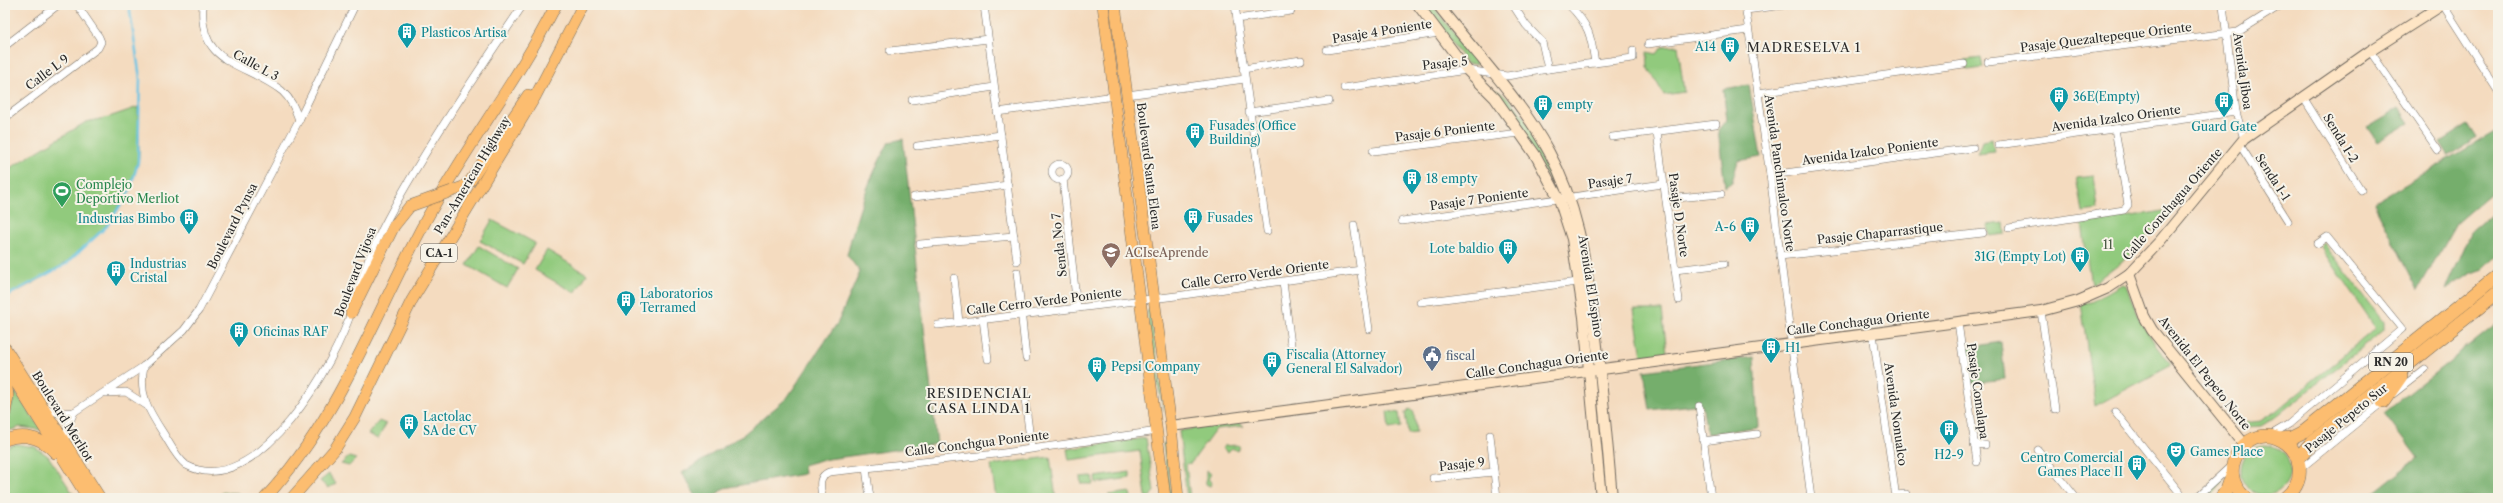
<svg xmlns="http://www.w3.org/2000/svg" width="2503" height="503" font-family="'Libre Caslon Text',serif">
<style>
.green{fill:#91ca7d;stroke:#5e7a54}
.forest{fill:#74ae6c;stroke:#506c4c}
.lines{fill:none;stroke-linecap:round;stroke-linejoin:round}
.stream{stroke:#67c4e5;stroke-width:2.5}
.street-casing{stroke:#71695f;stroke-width:8}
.secondary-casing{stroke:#71695f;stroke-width:12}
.primary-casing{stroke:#71695f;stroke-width:12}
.highway-casing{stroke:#71695f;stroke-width:14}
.street{stroke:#fff;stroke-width:7}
.secondary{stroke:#fee5c5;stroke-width:10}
.primary{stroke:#fcbd6f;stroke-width:11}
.highway{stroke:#fcbd6f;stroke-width:13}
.primary-bridge-casing{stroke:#71695f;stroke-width:12;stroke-linecap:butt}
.primary-bridge{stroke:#fcbd6f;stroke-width:11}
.labels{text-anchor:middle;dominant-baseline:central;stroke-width:4;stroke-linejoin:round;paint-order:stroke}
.shield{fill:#f7f3e8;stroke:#686764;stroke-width:1}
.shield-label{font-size:11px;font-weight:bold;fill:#2b2b2b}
.street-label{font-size:12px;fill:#2b2b2b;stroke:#f7f3e8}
.culture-label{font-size:12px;fill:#0d838f;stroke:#f7f3e8;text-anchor:start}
.leisure-label{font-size:12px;fill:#27864d;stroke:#f7f3e8;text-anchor:start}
.park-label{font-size:12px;fill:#4a5b44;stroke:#f7f3e8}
.education-label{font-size:12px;fill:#785e54;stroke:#f7f3e8;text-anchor:start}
.service-label{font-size:12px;fill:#4e5e75;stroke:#f7f3e8;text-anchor:start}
.neighbourhood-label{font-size:13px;letter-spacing:1px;fill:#2b2b2b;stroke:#f7f3e8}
</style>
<rect width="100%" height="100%" fill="#f7f3e8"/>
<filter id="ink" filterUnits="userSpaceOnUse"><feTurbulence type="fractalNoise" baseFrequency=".025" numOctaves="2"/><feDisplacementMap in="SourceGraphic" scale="8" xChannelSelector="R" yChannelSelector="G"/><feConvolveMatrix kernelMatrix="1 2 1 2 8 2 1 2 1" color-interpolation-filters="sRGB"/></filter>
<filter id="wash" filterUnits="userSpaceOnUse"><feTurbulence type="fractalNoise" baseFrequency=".012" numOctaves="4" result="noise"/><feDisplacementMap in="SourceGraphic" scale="16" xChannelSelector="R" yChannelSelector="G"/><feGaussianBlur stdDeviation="0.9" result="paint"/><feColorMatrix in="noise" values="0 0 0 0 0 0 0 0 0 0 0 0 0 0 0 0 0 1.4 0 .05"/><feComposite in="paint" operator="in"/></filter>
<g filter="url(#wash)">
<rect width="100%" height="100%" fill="#f4dbbf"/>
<g class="green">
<path d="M1424,5H1432L1477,64H1467Z"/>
<path d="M1678,46L1684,92L1664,95L1648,67L1647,52L1657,54L1662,47Z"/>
<path d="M1981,57L1983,68L1967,70L1965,59Z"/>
<path d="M1494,90C1517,93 1548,159 1559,180L1552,184L1494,92Z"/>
<path d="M138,107C138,123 141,149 138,164C122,229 63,271 5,297V171L86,122L109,117Z"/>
<path d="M1992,139L1994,152L1977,154L1982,141Z"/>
<path d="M2094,175L2098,210L2082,212L2076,177Z"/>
<path d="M2170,210L2130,255L2091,285L2082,224Z"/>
<path d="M492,220L535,243L523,264L480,241Z"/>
<path d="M2004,223L2005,234L1990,236L1988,225Z"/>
<path d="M2323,242L2384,322V330L2274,418L2261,426L2243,427L2229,413L2243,423L2260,421L2276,411L2376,328L2321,247Z"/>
<path d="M479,246L518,269L507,288L467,265Z"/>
<path d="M547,250L587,274L575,293L535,270Z"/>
<path d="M2122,284L2126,285C2139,320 2148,337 2172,365L2095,406L2081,303L2091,302Z"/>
<path d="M1150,310L1164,412L1155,373L1147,311Z"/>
<path d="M1634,310H1662L1667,353L1642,356Z"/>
<path d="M15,392L42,430L20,427L5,432Z"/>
<path d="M1409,409L1414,412L1416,433L1408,434L1405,413Z"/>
<path d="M1387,411L1399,413L1401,427L1389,429Z"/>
<path d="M379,421L386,424L378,439L368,434Z"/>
<path d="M1236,421L1244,426L1216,429L1191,463L1186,464L1190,498H1187L1179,431Z"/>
<path d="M1146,438L1154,491L1149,498L1146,497L1140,451L1069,460L1067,449Z"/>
<path d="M1163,443H1165L1172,498H1170Z"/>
<path d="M16,444L35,447L48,456L76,498H5V448Z"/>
<path d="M1238,445L1240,447L1237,451L1232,448L1228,452L1222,448L1224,446Z"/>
<circle cx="2265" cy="470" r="25"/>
<path d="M349,457L356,459L349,466L341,464Z"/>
<path d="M1050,457L1056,498H996L991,465Z"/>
<path d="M1206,470L1211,474L1208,479L1212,482L1210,486L1206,484Z"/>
<path d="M1130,472V478L1096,483L1095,477Z"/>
<path d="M329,474L336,484L328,488L320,481Z"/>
<path d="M1092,476L1093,484H1081L1080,477Z"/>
<path d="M2224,476C2218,491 2214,498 2198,498Z"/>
<path d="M221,492L238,493V498H221Z"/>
<path d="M1130,492L1131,498H1109V495Z"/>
</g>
<g class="forest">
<path d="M1749,85L1761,157L1738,161L1732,182L1725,187L1718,130L1727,119L1723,89Z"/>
<path d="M2399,108L2409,123L2377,142L2367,127Z"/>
<path d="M2468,124L2477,138L2449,156L2440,142Z"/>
<path d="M2498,130V187L2456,223L2418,290L2374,203Z"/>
<path d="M903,139L937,444L821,460L803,465L804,474L724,488L712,498H697L682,473L744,434L787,398L838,322L860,272L847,255C857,214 868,180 889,142Z"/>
<path d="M2498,208V255L2484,269L2469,274L2446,290L2472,230Z"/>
<path d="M2498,323V498H2368L2418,458L2384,413Z"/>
<path d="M2001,342L2005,379L1970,383L1965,348Z"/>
<path d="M1754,357L1758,427L1707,434L1702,404L1650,410L1644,371Z"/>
</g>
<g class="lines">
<path class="stream" d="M5,297L66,264L107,226L130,190L138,162L140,78L129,5"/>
</g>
</g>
<g filter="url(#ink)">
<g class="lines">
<g class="street-casing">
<g id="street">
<path d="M203,5C198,66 245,62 282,91C291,99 295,109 299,120"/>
<path d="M984,5L1017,261"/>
<path d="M1235,5L1267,231"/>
<path d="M1569,5C1589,25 1591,35 1595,63"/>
<path d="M1745,5L1770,175L1811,498"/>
<path d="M2223,5L2236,112L2244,139"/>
<path d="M2443,5L2498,91"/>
<path d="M1746,10L1784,5"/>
<path d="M1237,19L1291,11"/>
<path d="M1648,44L1748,30"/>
<path d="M5,46L58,5"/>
<path d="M1327,50L1439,33"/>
<path d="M890,51L988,39"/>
<path d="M2370,51L2438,150"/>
<path d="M1988,62L2238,32L2281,5"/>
<path d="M1243,69L1301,60"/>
<path d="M1548,69L1633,58V50"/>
<path d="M1344,88L1467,70L1507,76L1548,69L1542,42L1526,25L1513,5"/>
<path d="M1758,93L1964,64"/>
<path d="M1127,95L1245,79"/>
<path d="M2303,97L2361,190"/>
<path d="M912,100L994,87"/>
<path d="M997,112L1115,96"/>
<path d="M1249,112L1329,101"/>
<path d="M5,118L98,48L101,42L99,37L77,5"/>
<path d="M1657,132L1679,300"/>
<path d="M1612,137L1716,124"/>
<path d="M1998,145L2236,112"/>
<path d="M2240,145L2288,221"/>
<path d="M917,146L1001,135"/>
<path d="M1373,151L1519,133"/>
<circle cx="1060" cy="172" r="8"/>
<path d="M1770,175L1973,148"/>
<path d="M1063,179L1077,308"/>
<path d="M914,197L1008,185"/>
<path d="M1666,199L1721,194"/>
<path d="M1402,221L1663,184"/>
<path d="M1354,225L1369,329"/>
<path d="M2009,228L2124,210L2128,205L2115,129"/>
<path d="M920,244L1014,236"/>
<path d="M1780,256L1983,233"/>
<path d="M1675,270L1724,264"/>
<path d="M1017,272L1026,358"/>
<path d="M954,278L959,322"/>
<path d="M1283,282L1291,345"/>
<path d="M358,290C370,248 391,211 413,174C447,116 485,61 523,5"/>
<path d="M1420,302L1578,282"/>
<path d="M2041,311L2055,409"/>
<path d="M983,319L988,359"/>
<path d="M1958,322L1977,462"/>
<path d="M938,325L1176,296L1361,270"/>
<path d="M1873,334L1896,498"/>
<path d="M144,366C138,396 149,411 165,436C171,446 177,458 186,465C257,503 337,361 352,309"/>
<path d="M1024,391L1031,447"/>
<path d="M106,393L126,392L146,405"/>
<path d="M2393,394L2425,369"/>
<path d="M1699,406L1711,498"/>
<path d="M43,407L58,413L74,412L144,366L184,330L199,310L299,120L355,5"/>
<path d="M2115,412L2184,498"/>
<path d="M1490,435L1497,498"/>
<path d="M2269,436L2289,424L2402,329L2327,237L2317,244"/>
<path d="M1703,441L1757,434"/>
<path d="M65,444L68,426L74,412"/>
<path d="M1974,444L1985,445"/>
<path d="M2038,450L2076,498"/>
<path d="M866,468L870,498"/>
<path d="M2300,469L2385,400"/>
<path d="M1433,478L1494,472"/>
<path d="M1896,495L1906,494"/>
<path d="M822,498C821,487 817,477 829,472L996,454L1158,431"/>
<path d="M2196,498L2232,465"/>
</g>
</g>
<g class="secondary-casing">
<g id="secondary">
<path d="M1418,5L1467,70L1495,98L1536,156L1559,199L1572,239L1584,317L1601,498"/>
<path d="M1438,5C1475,53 1520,98 1549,152C1577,203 1585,257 1593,314C1601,375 1607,437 1612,498"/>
<path d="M2129,274L2144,316L2152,330L2244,444"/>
<path d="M1171,426L2041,311L2078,301L2108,288L2129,274L2160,241L2244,139L2370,51L2442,5"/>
</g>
</g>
<g class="primary-casing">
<g id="primary">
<path d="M1103,5L1165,498"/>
<path d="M1115,5L1171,426L1178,498"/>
<path d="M452,191L463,187L471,180L528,95"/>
<path d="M351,313L394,226L410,206"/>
<path d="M5,348L100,498"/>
<path d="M5,365L88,498"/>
<path d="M5,372L8,396L5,413"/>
<path d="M5,440C24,433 41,437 55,453"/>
<path d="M265,498C340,418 374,315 426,220C466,146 518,80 556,5"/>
<path d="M292,498L335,449L355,417L412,300L535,97L583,5"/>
</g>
</g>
<g class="highway-casing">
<g id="highway">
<path d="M2383,402L2401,376"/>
<path d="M2280,439L2291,438L2305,431L2498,275"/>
<path d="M2298,458L2313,441L2498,292"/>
<path d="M2221,498L2227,490L2232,475"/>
<path d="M2246,498C2211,471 2250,417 2286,443C2293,448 2298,457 2299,466C2301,479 2295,490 2285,498"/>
</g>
</g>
<use href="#street" class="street"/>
<use href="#secondary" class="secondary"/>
<use href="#primary" class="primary"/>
<use href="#highway" class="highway"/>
<g class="primary-bridge-casing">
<path id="primary-bridge" d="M410,206L452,191"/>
</g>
<use href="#primary-bridge" class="primary-bridge"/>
</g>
</g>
<defs>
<g id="building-pin" transform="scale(1)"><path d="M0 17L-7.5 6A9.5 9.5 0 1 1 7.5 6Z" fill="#0f9aa8" stroke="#f7f3e8"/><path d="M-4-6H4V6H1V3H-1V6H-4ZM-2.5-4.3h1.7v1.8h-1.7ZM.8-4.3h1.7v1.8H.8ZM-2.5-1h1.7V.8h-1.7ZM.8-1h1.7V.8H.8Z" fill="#fff"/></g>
<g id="stadium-pin" transform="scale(1)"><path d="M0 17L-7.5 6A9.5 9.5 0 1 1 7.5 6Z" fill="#2e9e5b" stroke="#f7f3e8"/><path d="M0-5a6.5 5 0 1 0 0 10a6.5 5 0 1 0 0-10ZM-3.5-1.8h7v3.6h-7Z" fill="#fff"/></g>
<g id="school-pin" transform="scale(1)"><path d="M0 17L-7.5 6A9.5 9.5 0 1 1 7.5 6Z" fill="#8d6e63" stroke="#f7f3e8"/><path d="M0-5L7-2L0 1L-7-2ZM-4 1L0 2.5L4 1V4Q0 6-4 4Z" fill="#fff"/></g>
<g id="civic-pin" transform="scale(1)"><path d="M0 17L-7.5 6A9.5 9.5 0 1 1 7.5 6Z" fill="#5c6f8a" stroke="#f7f3e8"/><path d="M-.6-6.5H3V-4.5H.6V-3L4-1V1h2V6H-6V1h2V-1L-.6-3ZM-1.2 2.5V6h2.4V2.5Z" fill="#fff"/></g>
<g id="theatre-pin" transform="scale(1)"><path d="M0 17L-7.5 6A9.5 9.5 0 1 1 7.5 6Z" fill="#0f9aa8" stroke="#f7f3e8"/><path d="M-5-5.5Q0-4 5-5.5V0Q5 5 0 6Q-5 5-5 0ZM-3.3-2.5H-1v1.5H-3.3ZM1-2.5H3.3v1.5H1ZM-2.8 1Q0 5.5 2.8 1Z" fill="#fff"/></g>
</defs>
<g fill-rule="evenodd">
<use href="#building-pin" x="407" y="32"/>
<use href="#building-pin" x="1730" y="46"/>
<use href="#building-pin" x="2059" y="96"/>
<use href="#building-pin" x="2224" y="101"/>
<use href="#building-pin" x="1543" y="104"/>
<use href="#building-pin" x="1195" y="132"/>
<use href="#building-pin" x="1412" y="178"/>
<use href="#stadium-pin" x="62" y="191"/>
<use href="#building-pin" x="1193" y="217"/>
<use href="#building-pin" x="189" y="218"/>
<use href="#building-pin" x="1750" y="226"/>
<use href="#building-pin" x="1508" y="248"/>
<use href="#school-pin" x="1111" y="252"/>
<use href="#building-pin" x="2080" y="256"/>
<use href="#building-pin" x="116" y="270"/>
<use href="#building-pin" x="626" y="300"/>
<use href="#building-pin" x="239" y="331"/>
<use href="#building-pin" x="1771" y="347"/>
<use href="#civic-pin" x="1432" y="355"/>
<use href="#building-pin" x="1272" y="361"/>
<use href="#building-pin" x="1097" y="366"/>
<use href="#building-pin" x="409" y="423"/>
<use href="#building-pin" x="1949" y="429"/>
<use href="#theatre-pin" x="2176" y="451"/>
<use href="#building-pin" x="2137" y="464"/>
</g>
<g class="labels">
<g class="shield">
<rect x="421" y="244" width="36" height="18" rx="3"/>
<rect x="2369" y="353" width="44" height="18" rx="3"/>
</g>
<g class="shield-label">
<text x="439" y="253">CA-1</text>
<text x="2391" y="362">RN 20</text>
</g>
<g class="street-label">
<text transform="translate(1382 31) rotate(-9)">Pasaje 4 Poniente</text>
<text transform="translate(2106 37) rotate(-7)">Pasaje Quezaltepeque Oriente</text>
<text transform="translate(1445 63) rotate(-6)">Pasaje 5</text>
<text transform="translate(256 65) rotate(29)">Calle L 3</text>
<text transform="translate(2243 71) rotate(82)">Avenida Jiboa</text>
<text transform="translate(47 72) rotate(-37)">Calle L 9</text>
<text transform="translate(2116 118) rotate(-8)">Avenida Izalco Oriente</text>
<text transform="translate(1445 131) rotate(-7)">Pasaje 6 Poniente</text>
<text transform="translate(2341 138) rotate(58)">Senda I-2</text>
<text transform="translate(1870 151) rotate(-8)">Avenida Izalco Poniente</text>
<text transform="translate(1149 166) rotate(83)">Boulevard Santa Elena</text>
<text transform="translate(1780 173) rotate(82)">Avenida Panchimalco Norte</text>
<text transform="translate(472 175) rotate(-59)">Pan-American Highway</text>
<text transform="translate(2273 177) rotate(57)">Senda I-1</text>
<text transform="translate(1610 181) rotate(-8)">Pasaje 7</text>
<text transform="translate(1479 199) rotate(-8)">Pasaje 7 Poniente</text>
<text transform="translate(2172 204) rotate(-49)">Calle Conchagua Oriente</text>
<text transform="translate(1679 215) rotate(82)">Pasaje D Norte</text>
<text transform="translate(232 226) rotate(-63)">Boulevard Pynsa</text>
<text transform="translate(1880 233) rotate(-6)">Pasaje Chaparrastique</text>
<text transform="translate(1059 245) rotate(-96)">Senda No 7</text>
<text transform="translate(355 272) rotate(-69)">Boulevard Vijosa</text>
<text transform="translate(1255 274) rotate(-8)">Calle Cerro Verde Oriente</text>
<text transform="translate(1591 286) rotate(81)">Avenida El Espino</text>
<text transform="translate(1044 301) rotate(-7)">Calle Cerro Verde Poniente</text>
<text transform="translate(1858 322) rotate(-7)">Calle Conchagua Oriente</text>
<text transform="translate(1537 364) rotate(-8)">Calle Conchagua Oriente</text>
<text transform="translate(2205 373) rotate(52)">Avenida El Pepeto Norte</text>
<text transform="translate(1978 391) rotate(82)">Pasaje Comalapa</text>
<text transform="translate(1896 414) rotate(82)">Avenida Nonualco</text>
<text transform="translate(63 416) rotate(58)">Boulevard Merliot</text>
<text transform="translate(2346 418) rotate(-39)">Pasaje Pepeto Sur</text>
<text transform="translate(977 443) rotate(-7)">Calle Conchgua Poniente</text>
<text transform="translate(1462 464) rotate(-6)">Pasaje 9</text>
</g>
<g class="culture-label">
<text x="421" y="32">Plasticos Artisa</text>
<text x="1716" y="46" text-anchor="end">A14</text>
<text x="2073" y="96">36E(Empty)</text>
<text x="1557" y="104">empty</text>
<text x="1209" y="125">Fusades (Office<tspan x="1209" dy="14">Building)</tspan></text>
<text x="2224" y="126" text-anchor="middle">Guard Gate</text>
<text x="1426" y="178">18 empty</text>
<text x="1207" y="217">Fusades</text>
<text x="175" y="218" text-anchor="end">Industrias Bimbo</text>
<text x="1736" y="226" text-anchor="end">A-6</text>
<text x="1494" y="248" text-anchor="end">Lote baldio</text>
<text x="2066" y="256" text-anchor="end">31G (Empty Lot)</text>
<text x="130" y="263">Industrias<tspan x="130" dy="14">Cristal</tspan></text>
<text x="640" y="293">Laboratorios<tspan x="640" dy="14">Terramed</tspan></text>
<text x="253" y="331">Oficinas RAF</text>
<text x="1785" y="347">H1</text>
<text x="1286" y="354">Fiscalia (Attorney<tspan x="1286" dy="14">General El Salvador)</tspan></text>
<text x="1111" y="366">Pepsi Company</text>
<text x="423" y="416">Lactolac<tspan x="423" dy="14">SA de CV</tspan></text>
<text x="2190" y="451">Games Place</text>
<text x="1949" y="454" text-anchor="middle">H2-9</text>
<text x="2123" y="457" text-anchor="end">Centro Comercial<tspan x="2123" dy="14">Games Place II</tspan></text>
</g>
<g class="leisure-label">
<text x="76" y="184">Complejo<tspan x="76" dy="14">Deportivo Merliot</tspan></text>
</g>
<g class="park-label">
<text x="2108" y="244">11</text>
</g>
<g class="education-label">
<text x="1125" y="252">ACIseAprende</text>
</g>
<g class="service-label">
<text x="1446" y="355">fiscal</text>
</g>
<g class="neighbourhood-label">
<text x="1804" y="47">MADRESELVA 1</text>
<text x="979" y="393">RESIDENCIAL<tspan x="979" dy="15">CASA LINDA 1</tspan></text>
</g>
</g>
<rect width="2503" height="503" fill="none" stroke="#f7f3e8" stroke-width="20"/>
</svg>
